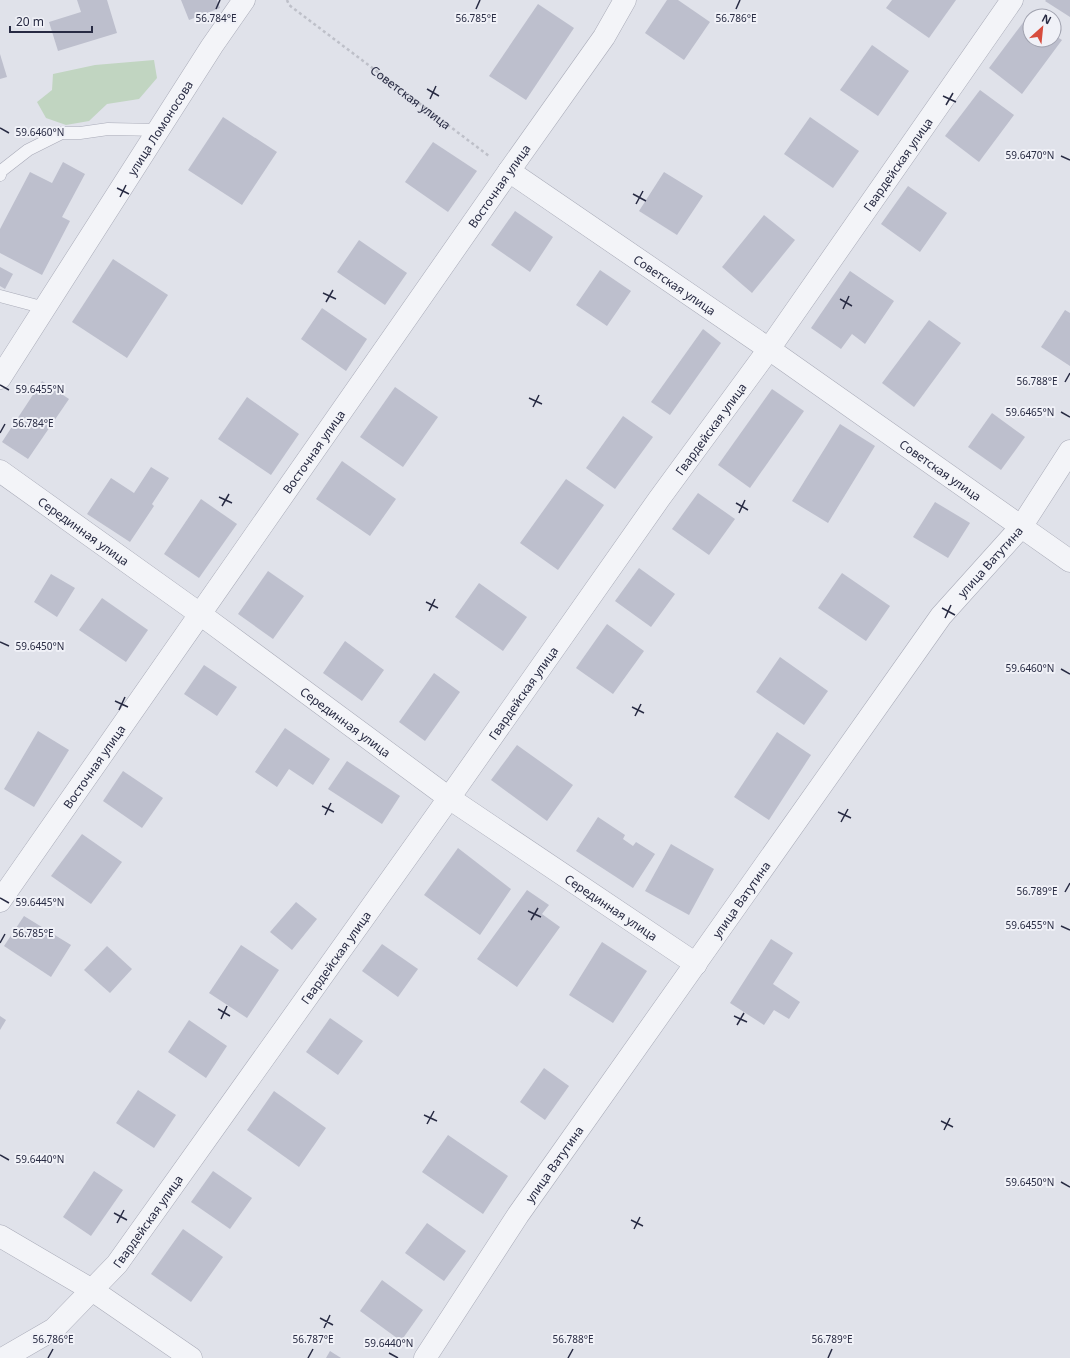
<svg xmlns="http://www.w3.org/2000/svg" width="1070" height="1358" font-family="'Noto Sans',sans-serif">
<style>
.green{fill:#c1d5c1}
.building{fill:#bdbfcd}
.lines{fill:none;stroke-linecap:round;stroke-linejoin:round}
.service-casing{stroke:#a9abb8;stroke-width:13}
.minor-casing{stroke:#a9abb8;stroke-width:23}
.tertiary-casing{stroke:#a9abb8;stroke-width:23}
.path{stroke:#bec0c9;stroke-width:2.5;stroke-dasharray:3 3;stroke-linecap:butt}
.service{stroke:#f3f4f8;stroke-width:12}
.minor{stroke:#f3f4f8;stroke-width:22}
.tertiary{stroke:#f3f4f8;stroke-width:22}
.ticks{fill:none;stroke:#282b43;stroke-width:1.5}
.labels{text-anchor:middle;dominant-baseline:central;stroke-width:4;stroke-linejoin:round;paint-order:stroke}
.street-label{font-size:12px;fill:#282b43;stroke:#f0f1f7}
.ticks-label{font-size:10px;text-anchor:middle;fill:#282b43;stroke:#f0f1f7;stroke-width:4;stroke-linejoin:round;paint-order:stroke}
</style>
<rect width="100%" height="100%" fill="#e0e2ea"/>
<path class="green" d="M154,60L157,78L139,99L107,104L89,121L66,125L46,118L37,102L52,90L53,74L95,65Z"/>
<g class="building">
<path d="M77,0H107L117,33L58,51L49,22L81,12Z"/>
<path d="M181,0H217L220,8L189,20Z"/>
<path d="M667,0H678L710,22L684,60L645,33Z"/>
<path d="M892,0H956L929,38L886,8Z"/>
<path d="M1046,0H1070V17L1045,1Z"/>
<path d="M538,4L574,28L526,100L489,76Z"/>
<path d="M1028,16L1030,17V40H1054V35L1062,40L1022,94L989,68Z"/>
<path d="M872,45L909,71L878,116L840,90Z"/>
<path d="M0,54L7,77L0,79Z"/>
<path d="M980,90L1014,115L979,162L945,136Z"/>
<path d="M223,117L277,152L242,205L188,170Z"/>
<path d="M810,117L859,151L833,188L784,154Z"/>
<path d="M433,142L477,171L448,212L405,182Z"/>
<path d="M63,162L85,174L62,217L70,221L42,275L0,253V229L30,172L52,183Z"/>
<path d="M664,172L703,196L677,235L639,211Z"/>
<path d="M908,186L947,213L920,252L881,224Z"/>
<path d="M515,211L553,237L530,272L491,245Z"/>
<path d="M764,215L795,240L752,293L722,267Z"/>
<path d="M359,240L407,273L385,305L337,272Z"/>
<path d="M113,259L168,295L127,358L72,322Z"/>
<path d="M0,267L13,274L5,289L0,286Z"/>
<path d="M600,270L631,291L607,326L576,305Z"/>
<path d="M850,271L894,301L865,344L852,334L841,349L811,328Z"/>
<path d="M322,308L367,339L346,371L301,339Z"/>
<path d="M1065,310L1070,313V366L1041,347Z"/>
<path d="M929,320L961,343L914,407L882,383Z"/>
<path d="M703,329L721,343L670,415L651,402Z"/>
<path d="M42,381L69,399L28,459L2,442Z"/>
<path d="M395,387L438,417L403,467L360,437Z"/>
<path d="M772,389L804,411L750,488L718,465Z"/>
<path d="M247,397L299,434L271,475L218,439Z"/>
<path d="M992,413L1025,437L1001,470L968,447Z"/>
<path d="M623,416L653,437L615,489L586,468Z"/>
<path d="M840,424L875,446L828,523L792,501Z"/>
<path d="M342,461L396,499L370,536L316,499Z"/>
<path d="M151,467L169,478L152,504L154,506L130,542L87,514L111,478L134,493Z"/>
<path d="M566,479L604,505L558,570L520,543Z"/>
<path d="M698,493L735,519L709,555L672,529Z"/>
<path d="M201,499L237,524L199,578L164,554Z"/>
<path d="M935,502L970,523L948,558L913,537Z"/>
<path d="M639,568L675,594L651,627L615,601Z"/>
<path d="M268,571L304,596L273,639L238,614Z"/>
<path d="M842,573L890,606L866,641L818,608Z"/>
<path d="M51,574L75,588L57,617L34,602Z"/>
<path d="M479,583L527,617L503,651L455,617Z"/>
<path d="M102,598L148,630L126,662L79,630Z"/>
<path d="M607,624L644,651L613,694L576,668Z"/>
<path d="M345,641L384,670L362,701L323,673Z"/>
<path d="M780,657L828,691L804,725L756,692Z"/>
<path d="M204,665L237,687L217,716L184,694Z"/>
<path d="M434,673L460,692L425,741L399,722Z"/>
<path d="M285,728L330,759L313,785L289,769L277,787L255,772Z"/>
<path d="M38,731L69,750L34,807L4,789Z"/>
<path d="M777,732L811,755L769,820L734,797Z"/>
<path d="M517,745L573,785L547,821L491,780Z"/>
<path d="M347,761L400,796L382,824L328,789Z"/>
<path d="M123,771L163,798L142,828L103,801Z"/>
<path d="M598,817L625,835L623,839L633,846L636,842L655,854L633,888L576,851Z"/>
<path d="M82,834L122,862L91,904L51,876Z"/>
<path d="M671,844L714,869L689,915L645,891Z"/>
<path d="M458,848L511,889L480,935L424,895Z"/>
<path d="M527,890L549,905L542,914L560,927L517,987L477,959Z"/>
<path d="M296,902L317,919L292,950L270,932Z"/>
<path d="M24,916L71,945L51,977L4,946Z"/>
<path d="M771,939L793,953L773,984L800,1002L789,1019L774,1010L764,1025L730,1003Z"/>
<path d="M602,942L647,971L613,1023L569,995Z"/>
<path d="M382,944L418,969L398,997L362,971Z"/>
<path d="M241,945L279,970L247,1018L209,993Z"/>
<path d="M107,946L132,969L110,993L84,970Z"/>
<path d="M0,1016L6,1020L0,1030Z"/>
<path d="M330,1018L363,1041L338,1075L306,1052Z"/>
<path d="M189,1020L227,1046L206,1078L168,1052Z"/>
<path d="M544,1068L569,1086L545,1120L520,1102Z"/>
<path d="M138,1090L176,1115L154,1148L116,1123Z"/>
<path d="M274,1091L326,1128L299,1167L247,1130Z"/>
<path d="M448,1135L508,1176L483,1214L422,1172Z"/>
<path d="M94,1171L123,1190L91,1236L63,1217Z"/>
<path d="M213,1171L252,1198L230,1229L191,1202Z"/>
<path d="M427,1223L466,1251L444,1281L405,1253Z"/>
<path d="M183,1229L223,1257L191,1302L151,1274Z"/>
<path d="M382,1280L423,1310L401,1341L360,1311Z"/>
<path d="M330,1351L341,1358H326Z"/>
</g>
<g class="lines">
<g class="service-casing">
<g id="service">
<path d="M0,175L1,171L28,150L62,133H80L108,129L159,130"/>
<path d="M0,296L45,308"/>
</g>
</g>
<g class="minor-casing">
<g id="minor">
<path id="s2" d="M509,171L769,349L1070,561"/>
<path id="s3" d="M0,378L212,46L244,0"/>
<path id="s4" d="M0,471L200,614L449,798L696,964"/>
<path id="s5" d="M0,901L509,171L604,37L625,0"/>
<path d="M0,1236L92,1290L191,1358"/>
<path id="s6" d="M425,1358L518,1215L941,616L1021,527L1070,451"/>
</g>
</g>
<g class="tertiary-casing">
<g id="tertiary">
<path id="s7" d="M4,1358L54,1329L117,1264L449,798L659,499L769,349L1012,0"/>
</g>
</g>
<path class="path" id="s1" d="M287,0L289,5L489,156"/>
<use href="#service" class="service"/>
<use href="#minor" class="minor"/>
<use href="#tertiary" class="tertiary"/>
</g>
<path class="ticks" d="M216,9L220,0M476,9L480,0M736,9L740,0M427,89L439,96M943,96L956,102M430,99L436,86M946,105L953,93M0,128L9,133M1061,156L1070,160M117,188L129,194M633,194L646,201M120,197L126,185M636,204L643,191M323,293L336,299M840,299L852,306M326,302L333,290M843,309L849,296M1065,382L1070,373M0,385L9,390M529,398L542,404M533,407L539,395M1061,412L1070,417M0,433L5,424M219,497L232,503M736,503L748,510M222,506L229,494M739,513L745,500M426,602L438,608M942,608L955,615M429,611L435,599M945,618L951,605M0,642L9,646M1061,669L1070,674M115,701L128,707M632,707L644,713M119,710L125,697M635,716L641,704M322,806L334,812M838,812L851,818M325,815L331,803M841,822L848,809M1065,892L1070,883M0,898L9,903M528,911L541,917M531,920L538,908M1061,926L1070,930M0,943L5,934M218,1009L230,1016M734,1016L747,1022M221,1019L227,1006M737,1025L744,1013M424,1115L437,1121M941,1121L953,1127M427,1124L434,1111M944,1130L950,1118M0,1155L9,1160M1061,1182L1070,1187M114,1213L127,1220M631,1220L643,1226M117,1223L124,1210M634,1229L640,1217M320,1318L333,1325M324,1328L330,1315M389,1353L398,1358M48,1358L53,1349M308,1358L313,1349M568,1358L573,1349M828,1358L832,1349"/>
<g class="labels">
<g class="street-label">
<text stroke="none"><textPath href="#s1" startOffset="158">Советская улица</textPath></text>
<text stroke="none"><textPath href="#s3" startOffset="297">улица Ломоносова</textPath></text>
<text stroke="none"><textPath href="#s7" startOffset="1497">Гвардейская улица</textPath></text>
<text stroke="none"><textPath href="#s5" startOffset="872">Восточная улица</textPath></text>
<text stroke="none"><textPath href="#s2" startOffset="201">Советская улица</textPath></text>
<text stroke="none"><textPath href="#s7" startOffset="1173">Гвардейская улица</textPath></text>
<text stroke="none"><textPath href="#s5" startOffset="548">Восточная улица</textPath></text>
<text stroke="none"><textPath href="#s2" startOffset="525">Советская улица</textPath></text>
<text stroke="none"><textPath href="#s4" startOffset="103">Серединная улица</textPath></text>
<text stroke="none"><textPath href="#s6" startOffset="977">улица Ватутина</textPath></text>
<text stroke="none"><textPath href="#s7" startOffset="849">Гвардейская улица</textPath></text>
<text stroke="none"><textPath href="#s4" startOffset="427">Серединная улица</textPath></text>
<text stroke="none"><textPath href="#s5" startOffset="164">Восточная улица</textPath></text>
<text stroke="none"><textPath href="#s6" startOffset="557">улица Ватутина</textPath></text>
<text stroke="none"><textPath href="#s4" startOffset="751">Серединная улица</textPath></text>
<text stroke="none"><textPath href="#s7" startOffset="525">Гвардейская улица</textPath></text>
<text stroke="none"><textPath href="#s6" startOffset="233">улица Ватутина</textPath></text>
<text stroke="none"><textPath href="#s7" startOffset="201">Гвардейская улица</textPath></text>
</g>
</g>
<g class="ticks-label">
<text x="216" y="22">56.784°E</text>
<text x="476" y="22">56.785°E</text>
<text x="736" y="22">56.786°E</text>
<text x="40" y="136">59.6460°N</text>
<text x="1030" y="159">59.6470°N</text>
<text x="1037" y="385">56.788°E</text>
<text x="40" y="393">59.6455°N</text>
<text x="1030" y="416">59.6465°N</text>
<text x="33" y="427">56.784°E</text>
<text x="40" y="650">59.6450°N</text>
<text x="1030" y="672">59.6460°N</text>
<text x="1037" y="895">56.789°E</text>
<text x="40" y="906">59.6445°N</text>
<text x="1030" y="929">59.6455°N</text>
<text x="33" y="937">56.785°E</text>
<text x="40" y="1163">59.6440°N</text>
<text x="1030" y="1186">59.6450°N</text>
<text x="53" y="1343">56.786°E</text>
<text x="313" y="1343">56.787°E</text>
<text x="573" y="1343">56.788°E</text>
<text x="832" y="1343">56.789°E</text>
<text x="389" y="1347">59.6440°N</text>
</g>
<g transform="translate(1042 28) rotate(27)"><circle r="19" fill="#f0f1f7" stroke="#a0a2af"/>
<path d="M0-3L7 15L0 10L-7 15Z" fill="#d74c3d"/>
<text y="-6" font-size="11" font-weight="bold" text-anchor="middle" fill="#282b43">N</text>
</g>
<path d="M10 26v6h82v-6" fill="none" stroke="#282b43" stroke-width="2"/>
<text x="16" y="26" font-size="12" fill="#282b43" stroke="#f0f1f7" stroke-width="3" paint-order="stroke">20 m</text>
</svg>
